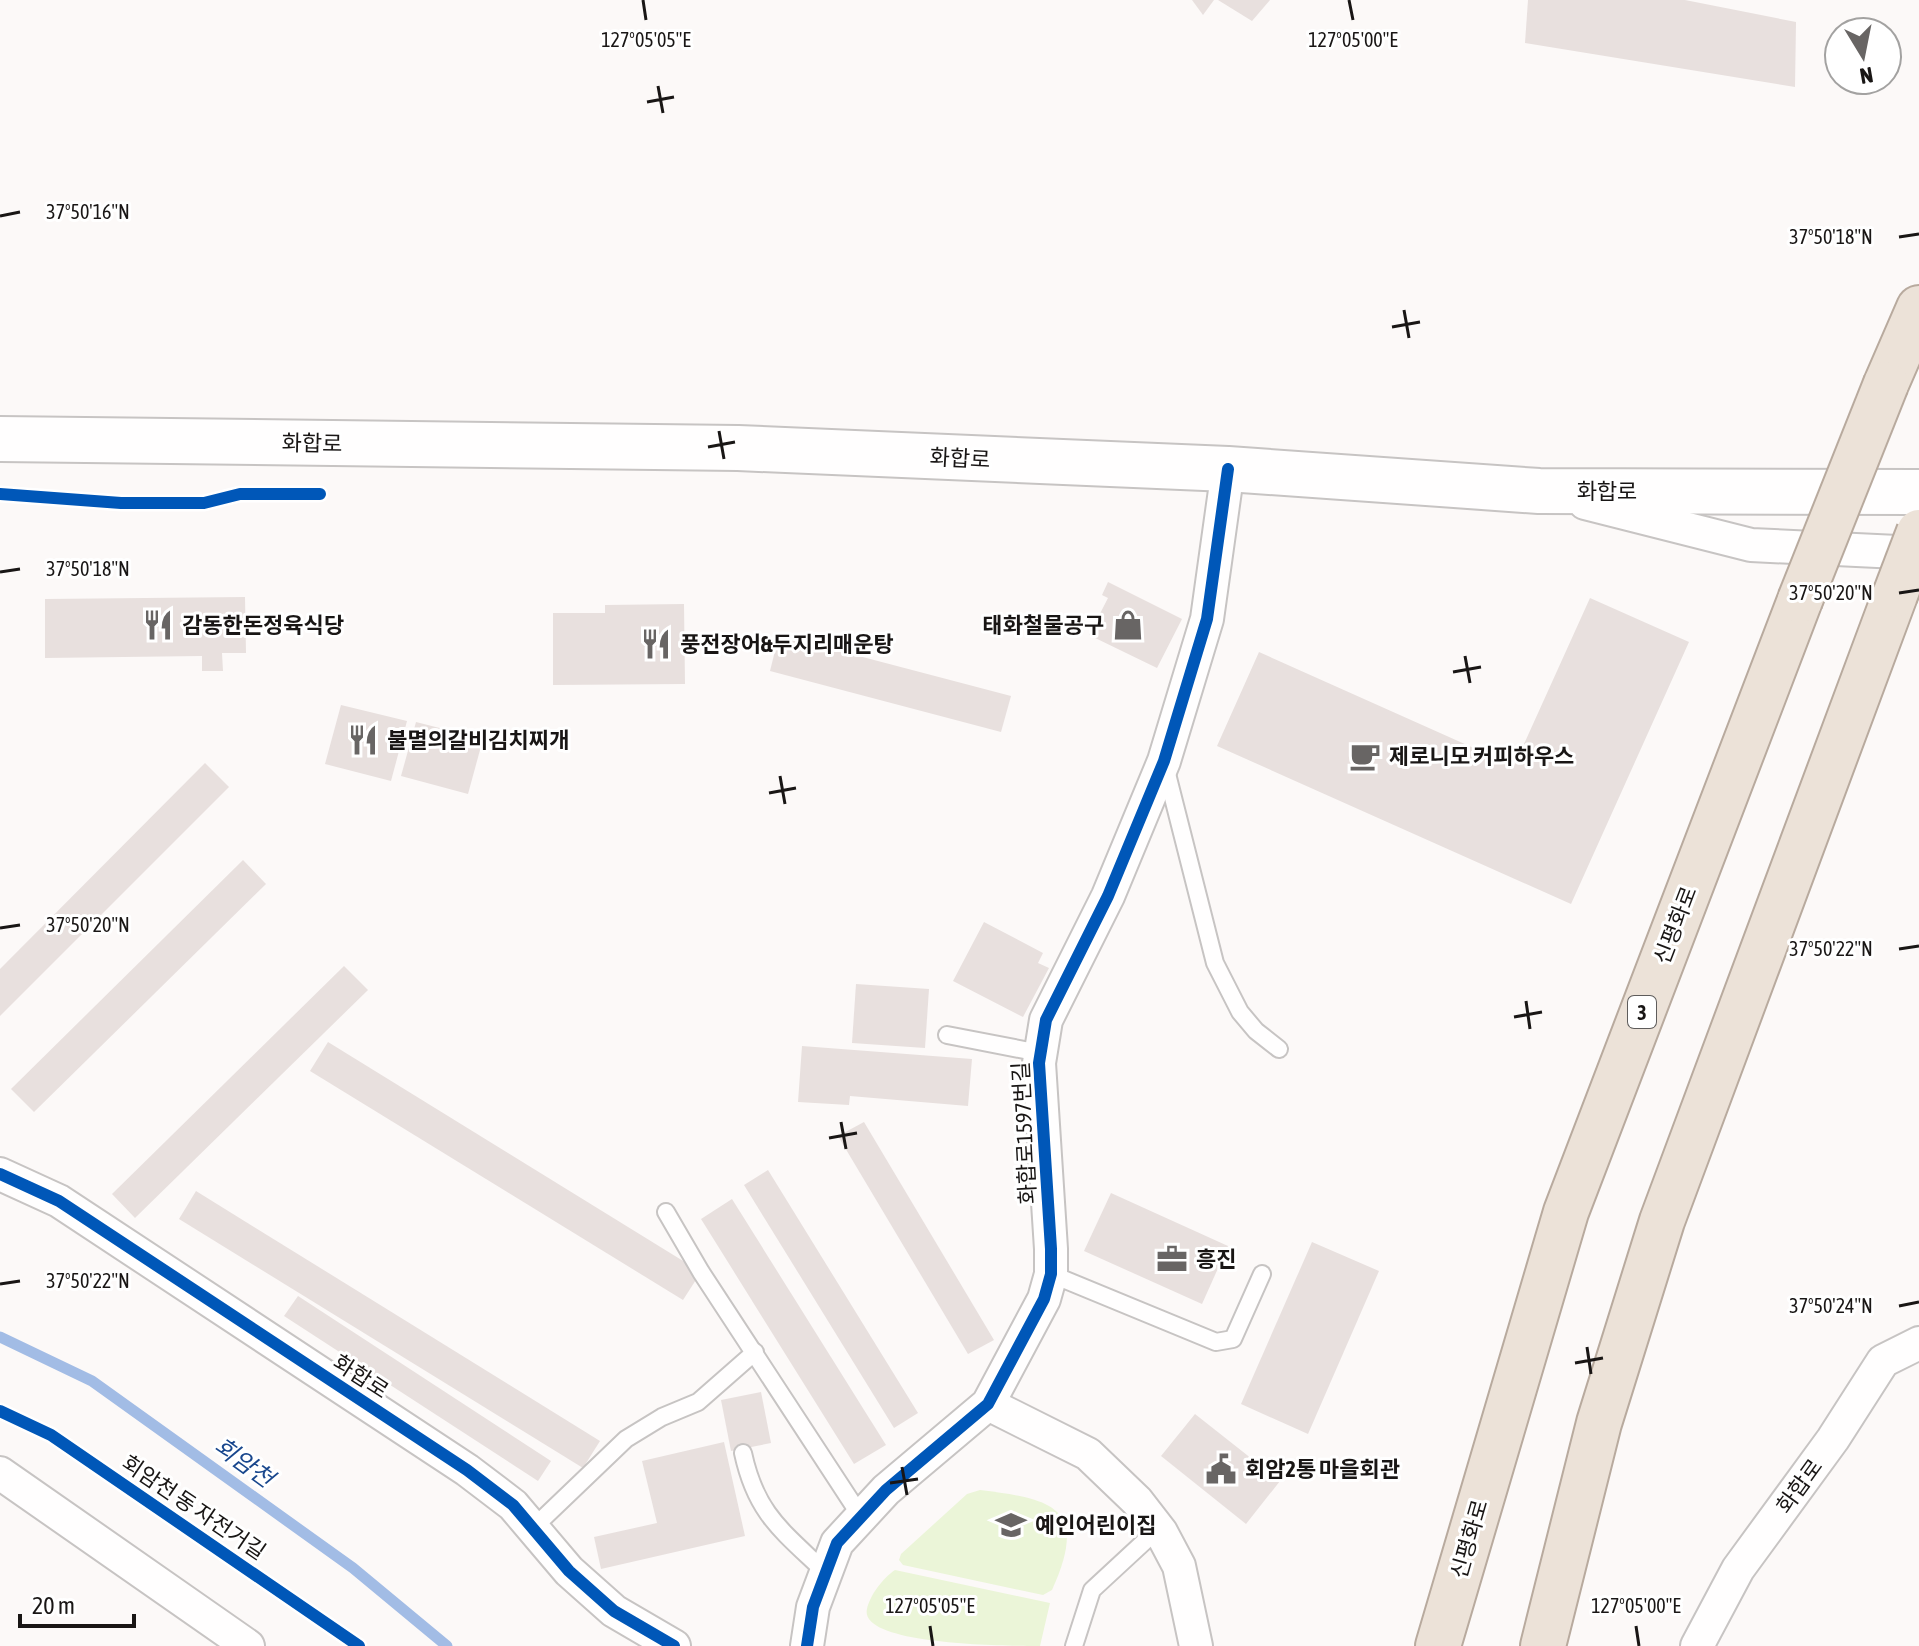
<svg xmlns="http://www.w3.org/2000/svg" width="1919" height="1646" font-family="'Asap Condensed','Noto Sans KR',sans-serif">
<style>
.green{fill:#ebf5d8}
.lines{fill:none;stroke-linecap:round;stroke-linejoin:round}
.stream{stroke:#a2bce5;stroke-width:11}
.building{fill:#e8e0de}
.service-casing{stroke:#c7c4c3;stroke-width:20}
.minor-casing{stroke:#c7c4c3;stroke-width:36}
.secondary-casing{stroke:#c7c4c3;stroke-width:48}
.trunk-casing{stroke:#b8aa9e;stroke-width:48}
.service{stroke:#fffefe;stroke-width:16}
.minor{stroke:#fffefe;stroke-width:32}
.secondary{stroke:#fffefe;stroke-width:44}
.trunk{stroke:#ece2d8;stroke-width:44}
.trunk-bridge-casing{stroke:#b8aa9e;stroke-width:48;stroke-linecap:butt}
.trunk-bridge{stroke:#ece2d8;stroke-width:44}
.cycleway-casing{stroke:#fff;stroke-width:17}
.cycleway{stroke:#0057b8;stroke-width:12}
.ticks{fill:none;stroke:#191615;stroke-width:3}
.labels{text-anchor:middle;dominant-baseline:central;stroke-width:6;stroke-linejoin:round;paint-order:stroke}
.shield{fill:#fff;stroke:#5e5c5b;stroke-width:2}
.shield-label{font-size:20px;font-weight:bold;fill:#191615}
.street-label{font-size:22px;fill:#191615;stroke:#fff}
.poi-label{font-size:22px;font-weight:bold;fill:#191615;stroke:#fff;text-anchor:start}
.water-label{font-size:24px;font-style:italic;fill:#19478d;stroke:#fff}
.ticks-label{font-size:20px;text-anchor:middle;fill:#191615;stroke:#fff;stroke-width:6;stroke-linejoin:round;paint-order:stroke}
</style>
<rect width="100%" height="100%" fill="#fcf9f8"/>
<g class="green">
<path d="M980,1490C1054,1499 1089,1508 1052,1590L1043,1595L903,1565L899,1560L901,1554L967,1494Z"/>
<path d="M895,1570L1050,1603L1040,1646C1013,1646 858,1646 867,1609C870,1595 883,1578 895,1570Z"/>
</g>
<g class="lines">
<path class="stream" d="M0,1337L92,1381L353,1568L447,1646"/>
</g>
<g class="building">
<path d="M1192,0H1214L1203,15Z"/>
<path d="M1218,0H1270L1252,21Z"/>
<path d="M1528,0H1685L1796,22L1795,87L1525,43Z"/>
<path d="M1108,582L1182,619L1157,668L1089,635L1108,598L1102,595Z"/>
<path d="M245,597L246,653H222L223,671H202V656L45,658V599Z"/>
<path d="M1590,598L1689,642L1571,904L1217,746L1259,652L1514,766Z"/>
<path d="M684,604L685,684L553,685V613H605V605Z"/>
<path d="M779,635L1011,696L1001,732L770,671Z"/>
<path d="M341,705L407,721L391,781L325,764Z"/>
<path d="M416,722L483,739L468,794L401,776Z"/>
<path d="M205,763L229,787L0,1016V969Z"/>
<path d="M243,860L266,884L34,1112L11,1089Z"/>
<path d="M984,922L1043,953L1038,963L1049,968L1023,1017L953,981Z"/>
<path d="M344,966L368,990L135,1218L112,1194Z"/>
<path d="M856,984L929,989L925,1048L852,1043Z"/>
<path d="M328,1042L701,1272L683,1300L310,1071Z"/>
<path d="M802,1046L972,1059L968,1106L850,1096L849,1105L798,1102Z"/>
<path d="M864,1122L994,1340L968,1354L838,1136Z"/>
<path d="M768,1170L918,1413L894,1428L744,1185Z"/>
<path d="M196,1191L600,1441L583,1468L179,1219Z"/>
<path d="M1111,1193L1228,1246L1202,1304L1084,1251Z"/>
<path d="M732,1199L886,1445L854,1464L701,1219Z"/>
<path d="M1312,1242L1379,1271L1308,1434L1241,1404Z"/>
<path d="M298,1296L551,1461L538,1481L284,1316Z"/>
<path d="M761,1392L771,1443L731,1451L721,1400Z"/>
<path d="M1195,1414L1280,1481L1246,1524L1161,1456Z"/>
<path d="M724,1442L745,1536L601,1569L594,1537L657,1523L642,1461Z"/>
</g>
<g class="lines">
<g class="service-casing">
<g id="service">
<path d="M1165,766L1215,963L1240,1012L1256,1031L1279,1049"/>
<path d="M947,1035L1040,1053"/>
<path d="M666,1212L701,1272L860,1515"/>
<path d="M1051,1274L1216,1342L1233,1339L1262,1274"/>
<path d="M743,1453C756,1513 781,1530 824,1571"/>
<path d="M532,1529L626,1439L662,1417L698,1402L755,1352"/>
<path d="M1074,1646L1092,1590L1158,1529"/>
</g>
</g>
<g class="minor-casing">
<g id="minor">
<path d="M1585,503L1751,545L1919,553"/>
<path d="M0,1174L59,1201L467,1470L513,1505L569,1571L614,1611L674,1646"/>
<path d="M988,1404L1088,1454L1137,1501L1161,1532L1179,1566L1196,1646"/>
<path d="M0,1473L248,1646"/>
<path d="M807,1646L813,1607L837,1543L886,1490L988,1404L1044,1299L1051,1274V1249L1039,1063L1046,1020L1108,896L1164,761L1207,619L1228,469"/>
<path d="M1697,1646L1738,1569L1833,1439L1883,1361L1919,1343"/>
</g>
</g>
<g class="secondary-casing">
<path id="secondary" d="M0,439L738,448L1228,469L1539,491L1919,492"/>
</g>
<g class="trunk-casing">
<g id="trunk">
<path d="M1886,384L1919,308"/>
<path d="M1438,1646L1566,1212L1800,600"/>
<path d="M1543,1646L1599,1423L1662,1221L1895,595"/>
</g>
</g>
<use href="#service" class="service"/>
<use href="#minor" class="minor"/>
<use href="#secondary" class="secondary"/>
<use href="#trunk" class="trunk"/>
<g class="trunk-bridge-casing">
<g id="trunk-bridge">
<path d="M1895,595L1919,532"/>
<path d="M1800,600L1886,384"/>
</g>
</g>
<use href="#trunk-bridge" class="trunk-bridge"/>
<g class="cycleway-casing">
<g id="cycleway">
<path d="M0,494L121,503H204L240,494H320"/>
<path d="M0,1174L59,1201L467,1470L513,1505L569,1571L614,1611L674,1646"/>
<path d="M0,1411L51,1435L359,1646"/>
<path d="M807,1646L813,1607L837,1543L886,1490L988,1404L1044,1299L1051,1274V1249L1039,1063L1046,1020L1108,896L1164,761L1207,619L1228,469"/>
</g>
</g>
<use href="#cycleway" class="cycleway"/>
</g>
<path class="ticks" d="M643,0L646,20M1349,0L1353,20M658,86L663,113M647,102L674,97M0,216L20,212M1899,237L1919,234M1404,310L1409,338M1392,327L1420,322M719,431L724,459M708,447L735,442M0,572L20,569M1899,593L1919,590M1465,656L1470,683M1453,672L1481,667M780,776L785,804M769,793L796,788M0,928L20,925M1899,949L1919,946M1526,1001L1530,1029M1514,1017L1542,1012M841,1122L846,1149M829,1138L857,1133M0,1284L20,1281M1899,1306L1919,1302M1587,1347L1591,1374M1575,1363L1603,1358M902,1467L907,1495M890,1483L918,1479M930,1626L933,1646M1636,1626L1639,1646"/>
<defs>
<g id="restaurant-bare" transform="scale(2.4)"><path d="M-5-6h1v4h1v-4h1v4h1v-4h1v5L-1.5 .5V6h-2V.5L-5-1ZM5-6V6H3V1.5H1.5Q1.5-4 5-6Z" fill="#686564" stroke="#fff" stroke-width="2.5" paint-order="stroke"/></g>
<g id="shop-bare" transform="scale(2.4)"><path d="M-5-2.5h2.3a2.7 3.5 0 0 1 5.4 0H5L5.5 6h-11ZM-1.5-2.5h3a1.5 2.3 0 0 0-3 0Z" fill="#686564" stroke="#fff" stroke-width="2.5" paint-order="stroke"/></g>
<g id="cafe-bare" transform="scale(2.4)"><path d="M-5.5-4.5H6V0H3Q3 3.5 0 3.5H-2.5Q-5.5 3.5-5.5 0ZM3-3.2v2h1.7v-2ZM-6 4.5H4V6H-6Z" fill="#686564" stroke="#fff" stroke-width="2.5" paint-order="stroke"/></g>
<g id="office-bare" transform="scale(2.4)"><path d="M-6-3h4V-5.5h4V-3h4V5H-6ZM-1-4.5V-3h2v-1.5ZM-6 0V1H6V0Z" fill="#686564" stroke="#fff" stroke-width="2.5" paint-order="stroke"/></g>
<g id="civic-bare" transform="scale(2.4)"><path d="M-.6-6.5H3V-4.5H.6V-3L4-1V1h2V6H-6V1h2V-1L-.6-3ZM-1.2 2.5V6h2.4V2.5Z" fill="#686564" stroke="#fff" stroke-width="2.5" paint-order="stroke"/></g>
<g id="school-bare" transform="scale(2.4)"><path d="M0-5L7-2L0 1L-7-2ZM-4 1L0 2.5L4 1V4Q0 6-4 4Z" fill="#686564" stroke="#fff" stroke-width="2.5" paint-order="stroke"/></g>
</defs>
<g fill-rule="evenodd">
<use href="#restaurant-bare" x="158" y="625"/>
<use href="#shop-bare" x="1128" y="625"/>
<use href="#restaurant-bare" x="656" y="644"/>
<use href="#restaurant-bare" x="363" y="740"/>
<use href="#cafe-bare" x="1365" y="756"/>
<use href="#office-bare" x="1172" y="1259"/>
<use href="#civic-bare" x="1221" y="1469"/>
<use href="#school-bare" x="1011" y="1525"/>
</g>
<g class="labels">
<rect class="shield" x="1628" y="996" width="28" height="32" rx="6"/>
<g class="shield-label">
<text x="1642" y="1012">3</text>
</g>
<g class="street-label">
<text transform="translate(312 443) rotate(1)">화합로</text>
<text transform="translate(960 458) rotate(3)">화합로</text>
<text x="1607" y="491">화합로</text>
<text transform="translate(1675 925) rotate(-69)">신평화로</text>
<text transform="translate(1024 1133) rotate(-93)">화합로1597번길</text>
<text transform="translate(361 1376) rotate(33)">화합로</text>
<text transform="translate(1799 1486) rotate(-54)">화합로</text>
<text transform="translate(194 1507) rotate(34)">회암천 동 자전거길</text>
<text transform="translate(1469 1539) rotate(-74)">신평화로</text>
</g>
<g class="poi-label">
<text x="182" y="625">감동한돈정육식당</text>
<text x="1104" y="625" text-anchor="end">태화철물공구</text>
<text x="680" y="644">풍전장어&amp;두지리매운탕</text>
<text x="387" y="740">불멸의갈비김치찌개</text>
<text x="1389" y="756">제로니모 커피하우스</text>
<text x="1196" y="1259">흥진</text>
<text x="1245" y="1469">회암2통 마을회관</text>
<text x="1035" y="1525">예인어린이집</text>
</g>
<g class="water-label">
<text transform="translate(244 1462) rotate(36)">회암천</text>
</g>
</g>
<g class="ticks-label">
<text x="646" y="47">127°05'05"E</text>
<text x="1353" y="47">127°05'00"E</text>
<text x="88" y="219">37°50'16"N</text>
<text x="1831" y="244">37°50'18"N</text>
<text x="88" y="576">37°50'18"N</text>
<text x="1831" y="600">37°50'20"N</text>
<text x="88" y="932">37°50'20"N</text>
<text x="1831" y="956">37°50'22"N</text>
<text x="88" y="1288">37°50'22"N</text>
<text x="1831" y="1313">37°50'24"N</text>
<text x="930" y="1613">127°05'05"E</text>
<text x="1636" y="1613">127°05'00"E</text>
</g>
<g transform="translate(1863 56) rotate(170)"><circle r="38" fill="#ffffff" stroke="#a3a2a1" stroke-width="2"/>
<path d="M0-6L14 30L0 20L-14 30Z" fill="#686564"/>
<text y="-12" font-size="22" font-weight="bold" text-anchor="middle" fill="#191615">N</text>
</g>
<path d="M20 1614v12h114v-12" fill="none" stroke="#191615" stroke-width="4"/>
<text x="32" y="1614" font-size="24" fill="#191615" stroke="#ffffff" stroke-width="6" paint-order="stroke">20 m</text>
</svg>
